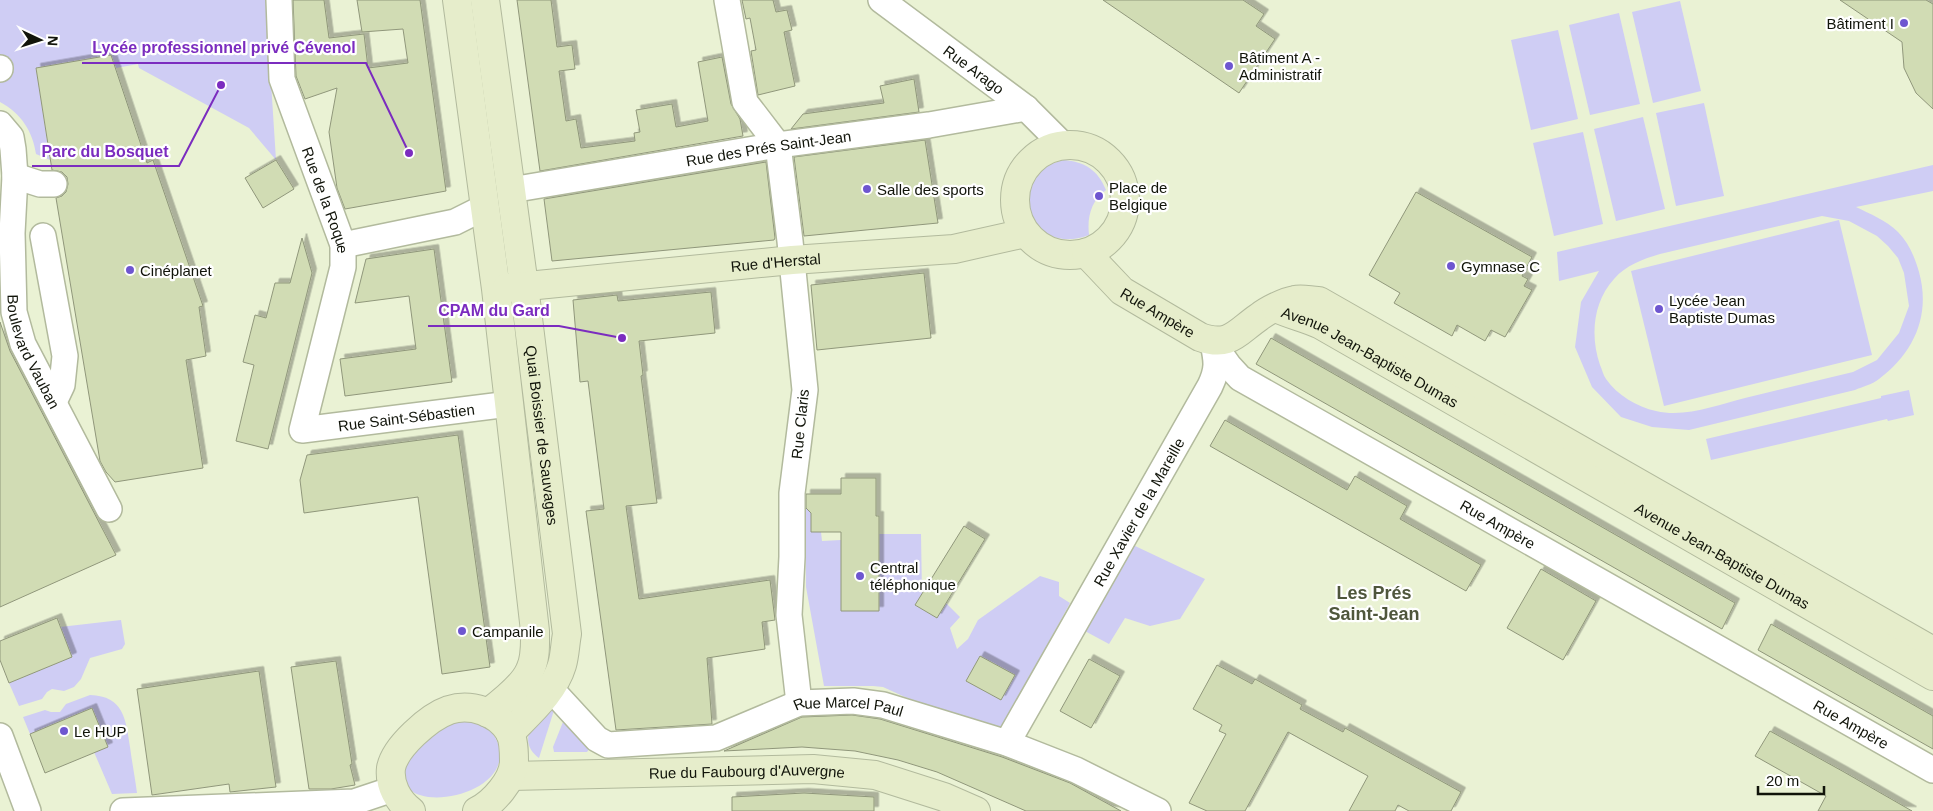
<svg xmlns="http://www.w3.org/2000/svg" width="1933" height="811" font-family="Arial,sans-serif">
<style>
.green{fill:#cfcdf4;fill-rule:evenodd}
.building{fill:#d1dcb4;stroke:#90977b;filter:url(#shadow)}
.lines{fill:none;stroke-linecap:round;stroke-linejoin:round}
.street-casing{stroke:#b2ba9d;stroke-width:28}
.secondary-casing{stroke:#b2ba9d;stroke-width:30}
.street{stroke:#fff;stroke-width:25}
.secondary{stroke:#e6edcb;stroke-width:28}
.poi-dot{fill:#6e56d0;stroke:#fff;stroke-width:2}
.labels{text-anchor:middle;dominant-baseline:central;stroke-width:4.5;stroke-linejoin:round;paint-order:stroke}
.poi-label{font-size:15px;fill:#11140a;stroke:#fff;text-anchor:start}
.street-label{font-size:15px;fill:#11140a;stroke:#fff}
.quarter-label{font-size:18px;font-weight:bold;fill:#4f563c;stroke:#fff}
.leader{fill:none;stroke:#7b2cbf;stroke-width:2}
.callout-dot{fill:#7b2cbf;stroke:#fff;stroke-width:2}
.callout-label{font-size:16px;text-anchor:middle;font-weight:bold;fill:#7b2cbf;stroke:#fff;stroke-width:4.5;stroke-linejoin:round;paint-order:stroke}
</style>
<defs>
<filter id="shadow"><feDropShadow dx="4.5" dy="-4.5" stdDeviation="0" flood-color="#0004"/></filter>
</defs>
<rect width="100%" height="100%" fill="#eaf2d4"/>
<g class="green">
<path d="M0,0H269V51L276,160L249,128L139,68L138,64L116,68L111,55L36,68L50,160L36,154C33,132 21,113 0,102Z"/>
<path d="M1680,1L1701,91L1653,103L1632,12Z"/>
<path d="M1619,13L1640,104L1590,115L1569,25Z"/>
<path d="M1558,30L1578,119L1531,130L1511,40Z"/>
<path d="M1704,103L1724,196L1676,206L1656,113Z"/>
<path d="M1643,117L1665,209L1616,221L1594,129Z"/>
<path d="M1583,132L1603,224L1554,236L1533,143Z"/>
<path d="M1064,160C1085,162 1098,170 1106,190C1091,201 1087,217 1089,235C1027,259 1001,174 1064,160Z"/>
<path d="M1933,165V191L1856,207C1870,214 1886,220 1898,232C1909,243 1915,258 1919,272C1931,315 1914,353 1879,379C1873,384 1862,387 1855,390L1689,430L1652,427L1621,417L1592,387L1575,347L1581,302L1599,271L1559,281L1557,252ZM1822,216L1849,221L1877,236L1888,246L1898,258L1904,273L1909,306L1899,333L1877,360L1853,372C1817,381 1781,389 1745,398C1717,405 1685,418 1656,411C1637,407 1617,395 1606,379C1603,375 1602,369 1600,365C1590,336 1593,302 1614,279C1626,265 1643,259 1660,254Z"/>
<path d="M1839,220L1872,355L1664,406L1631,271Z"/>
<path d="M1909,390L1914,415L1888,421L1887,419L1711,460L1706,439L1881,398V396Z"/>
<path d="M805,507L811,513V532H821L822,541L841,540V611H879V534H921L922,594L915,605L937,618L946,603L960,617L950,628L957,649L968,639L978,620L1040,576L1059,582V596L1070,603L1014,707L1009,723L999,730L905,697L883,687L873,686H824L806,587ZM980,656L1015,675L1001,700L966,681Z"/>
<path d="M1133,545L1205,579L1180,619L1150,626L1125,618L1109,644L1083,630Z"/>
<path d="M121,620L125,644L122,649L90,658L81,679L74,687L64,691L52,689L47,692L42,699L19,706L9,683L72,657L60,627Z"/>
<path d="M90,695C124,696 126,720 130,747C132,762 135,778 137,793L112,794L94,752L108,747L92,708L30,734L23,717L45,710L51,712H60L66,704Z"/>
<path d="M555,707L539,758C524,747 527,735 533,719Z"/>
<path d="M449,720C470,720 488,719 497,741C517,788 432,811 409,789C407,785 403,780 403,775C403,769 405,762 406,756Z"/>
<path d="M563,722L589,749L587,752H554L553,747Z"/>
</g>
<g class="building">
<path d="M293,0H324L329,38L364,34L368,68L408,63L403,29L362,32L357,0H420L446,191L345,209L337,188L329,132L337,88L305,99L296,76Z"/>
<path d="M517,0H551L557,47L572,45L575,69L559,71L566,121L576,119L581,148L635,141L634,133L640,132L636,110L672,104L676,127L708,121L698,62L722,57L731,104L740,119L743,136L540,171Z"/>
<path d="M742,0H773L776,12L787,10L792,30L784,32L795,86L758,95L751,51L756,50L750,18L746,19Z"/>
<path d="M1103,0H1243L1264,14L1256,26L1275,39L1239,93Z"/>
<path d="M1840,0H1926L1933,4V109L1916,93L1904,68L1902,42Z"/>
<path d="M111,55L147,163L153,160L203,306L199,307L206,356L186,360L203,468L115,482L106,472L100,461L56,198L62,196L66,192L68,184L67,177L62,172L52,170L36,68Z"/>
<path d="M914,79L919,112L791,129L803,114L884,103L880,86Z"/>
<path d="M925,140L938,223L804,236L794,157Z"/>
<path d="M276,160L294,189L263,208L245,178Z"/>
<path d="M766,162L775,238L774,240L552,261L544,199Z"/>
<path d="M1416,192L1532,257L1522,276L1528,279L1524,286L1532,290L1505,337L1491,330L1485,341L1457,325L1452,336L1394,303L1400,293L1369,275Z"/>
<path d="M302,238L312,273L268,449L236,441L254,365L243,362L255,315L266,318L275,283H290Z"/>
<path d="M434,249L452,382L345,396L340,359L416,349L409,296L355,303L366,259Z"/>
<path d="M924,273L931,338L817,350L811,285Z"/>
<path d="M711,292L715,333L639,341L643,375L641,376L657,503L626,506L639,599L770,580L775,620L762,622L765,649L707,658L712,724L616,730L586,511L604,509L588,381L580,382L573,300L617,295L618,301Z"/>
<path d="M0,322L10,351L116,555L0,607Z"/>
<path d="M1271,338L1735,603L1722,629L1256,364Z"/>
<path d="M1225,420L1347,490L1355,476L1407,506L1400,519L1481,565L1466,591L1210,446Z"/>
<path d="M458,435L490,667L442,674L418,497L304,513L300,480L307,455Z"/>
<path d="M841,478H876V516H879V611H841V532H811V513L806,508V494H841Z"/>
<path d="M964,526L985,539L937,618L915,605Z"/>
<path d="M1541,569L1596,601L1563,660L1507,628Z"/>
<path d="M57,618L72,657L9,683L0,660V641Z"/>
<path d="M1771,624L1933,716V749L1758,650Z"/>
<path d="M980,656L1015,675L1001,700L966,681Z"/>
<path d="M1089,659L1120,676L1091,728L1060,711Z"/>
<path d="M336,661L352,764L350,765L355,785L331,789H309L291,667Z"/>
<path d="M1217,665L1252,684L1255,679L1302,705L1300,709L1343,732L1345,728L1461,792L1451,811H1409L1398,805L1395,811H1349L1368,776L1288,732L1245,811H1207L1189,803L1226,734L1219,731L1222,725L1193,709Z"/>
<path d="M259,671L276,787L230,792L229,784L152,795L137,689Z"/>
<path d="M92,708L108,747L45,773L30,734Z"/>
<path d="M852,715L880,719L1002,757L1070,783L1121,811H1026L937,772L898,760L855,751L802,747L724,751L802,717Z"/>
<path d="M1770,731L1844,772L1912,811H1818L1826,796L1755,756Z"/>
<path d="M804,793L874,797V811H732V797Z"/>
</g>
<g class="lines">
<g class="street-casing">
<g id="street">
<path id="s1" d="M279,0L282,79L343,245V267L302,430L510,404"/>
<path d="M727,0L745,102L778,145L790,241L805,390L792,493V557L789,615L799,703"/>
<path id="s2" d="M881,0L1026,108L1063,145"/>
<path d="M0,69V68"/>
<path id="s3" d="M0,124L11,137L13,149L15,176L12,233L14,312L23,344L109,509"/>
<path d="M15,176L40,184H54"/>
<path id="s4" d="M511,190L778,145L929,125L1026,108"/>
<path d="M43,236L65,356L62,385L54,402"/>
<path d="M343,245L455,222L485,207"/>
<path id="s5" d="M1212,342L1229,366L1240,378L1933,770"/>
<path id="s6" d="M550,688L597,739L608,745L716,738L799,703L853,701L883,705L1007,743L1076,770L1158,811"/>
<path d="M0,736L28,811"/>
<path id="s7" d="M1007,743L1210,386C1218,369 1217,362 1213,343"/>
<path d="M123,811L354,802L393,789"/>
</g>
</g>
<g class="secondary-casing">
<g id="secondary">
<path d="M457,0L496,289L535,631C535,644 536,658 530,670C524,685 501,703 488,713"/>
<path id="s8" d="M485,0L524,286L567,634C565,644 565,655 562,665C554,692 529,713 510,733"/>
<circle cx="1070" cy="200" r="55"/>
<path id="s9" d="M1086,253L1122,291L1200,337C1230,348 1237,332 1259,317C1268,310 1284,302 1295,300C1302,298 1311,301 1319,301L1933,651"/>
<path id="s10" d="M507,288L792,260L954,249L1025,233"/>
<path id="s11" d="M1276,308C1291,315 1306,318 1321,325L1933,676"/>
<path id="s12" d="M511,776L813,769L875,775L944,797L976,811"/>
<path d="M411,811C398,801 389,785 391,768C395,747 429,717 449,710C471,703 497,712 509,731C514,739 514,753 514,761C514,780 493,803 477,811"/>
</g>
</g>
<use href="#street" class="street"/>
<use href="#secondary" class="secondary"/>
</g>
<g class="poi-dot">
<circle cx="1904" cy="23" r="5"/>
<circle cx="1229" cy="66" r="5"/>
<circle cx="867" cy="189" r="5"/>
<circle cx="1099" cy="196" r="5"/>
<circle cx="1451" cy="266" r="5"/>
<circle cx="130" cy="270" r="5"/>
<circle cx="1659" cy="309" r="5"/>
<circle cx="860" cy="576" r="5"/>
<circle cx="462" cy="631" r="5"/>
<circle cx="64" cy="731" r="5"/>
</g>
<g class="labels">
<g class="poi-label">
<text x="1894" y="23" text-anchor="end">Bâtiment I</text>
<text x="1239" y="57">Bâtiment A -<tspan x="1239" dy="17">Administratif</tspan></text>
<text x="1109" y="187">Place de<tspan x="1109" dy="17">Belgique</tspan></text>
<text x="877" y="189">Salle des sports</text>
<text x="1461" y="266">Gymnase C</text>
<text x="140" y="270">Cinéplanet</text>
<text x="1669" y="300">Lycée Jean<tspan x="1669" dy="17">Baptiste Dumas</tspan></text>
<text x="870" y="567">Central<tspan x="870" dy="17">téléphonique</tspan></text>
<text x="472" y="631">Campanile</text>
<text x="74" y="731">Le HUP</text>
</g>
<g class="street-label">
<text stroke="none"><textPath href="#s2" startOffset="116">Rue Arago</textPath></text>
<text stroke="none"><textPath href="#s4" startOffset="261">Rue des Prés Saint-Jean</textPath></text>
<text stroke="none"><textPath href="#s1" startOffset="208">Rue de la Roque</textPath></text>
<text stroke="none"><textPath href="#s10" startOffset="270">Rue d'Herstal</textPath></text>
<text stroke="none"><textPath href="#s9" startOffset="94">Rue Ampère</textPath></text>
<text stroke="none"><textPath href="#s3" startOffset="236">Boulevard Vauban</textPath></text>
<text stroke="none"><textPath href="#s11" startOffset="106">Avenue Jean-Baptiste Dumas</textPath></text>
<text stroke="none"><textPath href="#s1" startOffset="551">Rue Saint-Sébastien</textPath></text>
<text transform="translate(800 424) rotate(-84)">Rue Claris</text>
<text stroke="none"><textPath href="#s8" startOffset="439">Quai Boissier de Sauvages</textPath></text>
<text stroke="none"><textPath href="#s7" startOffset="266">Rue Xavier de la Mareille</textPath></text>
<text stroke="none"><textPath href="#s5" startOffset="342">Rue Ampère</textPath></text>
<text stroke="none"><textPath href="#s11" startOffset="511">Avenue Jean-Baptiste Dumas</textPath></text>
<text stroke="none"><textPath href="#s6" startOffset="330">Rue Marcel Paul</textPath></text>
<text stroke="none"><textPath href="#s5" startOffset="748">Rue Ampère</textPath></text>
<text stroke="none"><textPath href="#s12" startOffset="236">Rue du Faubourg d'Auvergne</textPath></text>
</g>
<g class="quarter-label">
<text x="1374" y="593">Les Prés<tspan x="1374" dy="21">Saint-Jean</tspan></text>
</g>
</g>
<path class="leader" d="M409 153L366 63H82M221 85L179 166H32M622 338L559 326H428"/>
<g class="callout-dot">
<circle cx="409" cy="153" r="5"/>
<circle cx="221" cy="85" r="5"/>
<circle cx="622" cy="338" r="5"/>
</g>
<g class="callout-label">
<text x="224" y="53">Lycée professionnel privé Cévenol</text>
<text x="105" y="157">Parc du Bosquet</text>
<text x="494" y="316">CPAM du Gard</text>
</g>
<g transform="translate(40 40) rotate(94)" stroke="#ffffff" stroke-width="4" paint-order="stroke">
<path d="M0-4L9 19L0 12L-9 19Z" fill="#11140a"/>
<text y="-8" font-size="14" font-weight="bold" text-anchor="middle" fill="#11140a">N</text>
</g>
<path d="M1758 786v8h66v-8" fill="none" stroke="#11140a" stroke-width="2.5"/>
<text x="1766" y="786" font-size="15" fill="#11140a" stroke="#ffffff" stroke-width="4" paint-order="stroke">20 m</text>
</svg>
